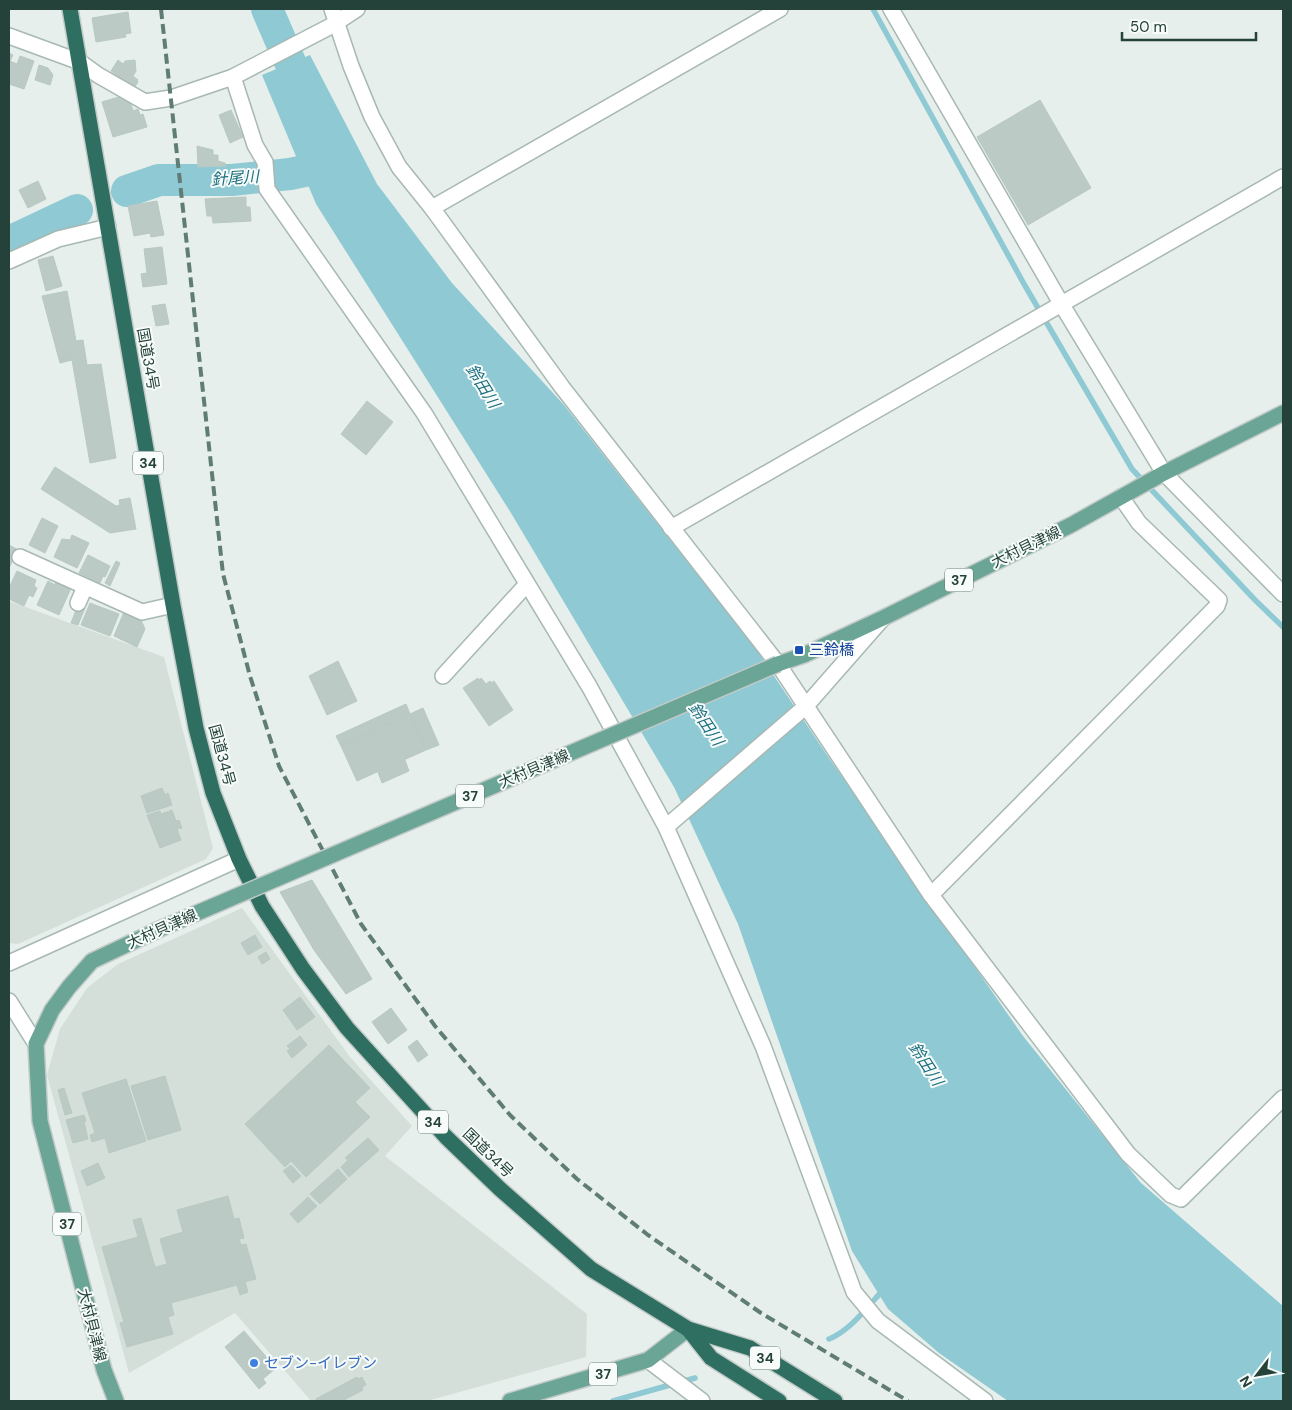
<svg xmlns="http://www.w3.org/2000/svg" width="1292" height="1410" font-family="'DM Sans','Noto Sans JP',sans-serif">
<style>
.built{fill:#d4dfda}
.water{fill:#8ec9d4}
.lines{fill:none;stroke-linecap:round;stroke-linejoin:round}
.stream{stroke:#8ec9d4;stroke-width:5.5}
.river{stroke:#8ec9d4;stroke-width:32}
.building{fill:#bbcac4;stroke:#b8c9c2}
.minor-casing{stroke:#a8b8b2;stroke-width:18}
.major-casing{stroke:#c2cac8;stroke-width:18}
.highway-casing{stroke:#c2cac8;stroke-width:18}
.minor{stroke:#fff;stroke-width:15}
.major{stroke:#6aa596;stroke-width:15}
.highway{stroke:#2f6f62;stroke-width:15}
.rail{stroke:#5f7d75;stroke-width:4;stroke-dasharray:10 5;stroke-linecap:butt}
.major-bridge-casing{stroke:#c2cac8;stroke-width:18;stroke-linecap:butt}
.major-bridge{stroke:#6aa596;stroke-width:15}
.transit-dot{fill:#1a4fb4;stroke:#f7fbf9;stroke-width:2}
.shop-dot{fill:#3f7fe0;stroke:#f7fbf9;stroke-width:2}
.labels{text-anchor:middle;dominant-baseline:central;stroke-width:4;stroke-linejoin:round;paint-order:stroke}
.shield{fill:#f7fbf9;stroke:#637a73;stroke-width:1}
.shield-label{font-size:14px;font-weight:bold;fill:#24423a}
.street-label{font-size:15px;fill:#24423a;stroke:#f7fbf9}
.transit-label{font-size:15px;fill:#164399;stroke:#f7fbf9;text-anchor:start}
.shop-label{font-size:15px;fill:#366cbe;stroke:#f7fbf9;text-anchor:start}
.water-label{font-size:16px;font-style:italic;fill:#1c6f80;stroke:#f7fbf9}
</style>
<rect width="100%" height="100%" fill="#e6efeb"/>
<g class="built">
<path d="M9,601L164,657L213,848L206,859L18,944L9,943Z"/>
<path d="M242,908L350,1057L412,1126L385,1156L587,1314L586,1357L427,1401H311L235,1313L129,1373L47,1075L60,1029L87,988L118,964Z"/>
</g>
<path class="water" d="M310,55L377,184L452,283L564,405L756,649L829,758L1023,1036L1141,1183L1283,1306V1401H1008L939,1353L888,1309L852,1251L738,924L674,787L511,513L316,204L262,75Z"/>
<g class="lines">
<g class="stream">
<path d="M873,9L1024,284L1132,469L1255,600L1283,627"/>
<path d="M829,1339C851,1330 868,1306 884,1289"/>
<path d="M613,1401L695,1378"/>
</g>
<g class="river">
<path d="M267,9L300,85L309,102"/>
<path d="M127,191L159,180H232L290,174L343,163"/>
<path d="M9,242L77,210"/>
</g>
</g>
<g class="building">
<path d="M128,12L131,33L125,34L126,37L96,42L92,18Z"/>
<path d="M9,53L13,55L10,61L17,64L20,56L34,61L24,89L9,84Z"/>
<path d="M118,60L123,64L125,61L135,60L136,71L133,76L138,80L137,81L138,82L134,88L111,71Z"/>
<path d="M39,65L48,68L53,75L50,85L35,80Z"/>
<path d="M122,96L130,101L133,111L138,109L140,115L143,114L147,127L113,137L102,102Z"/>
<path d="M1040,100L1091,188L1028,225L977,137Z"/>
<path d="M231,110L243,137L230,143L219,115Z"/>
<path d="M197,146L213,150V155H218V161L225,163L226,166L198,167Z"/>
<path d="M38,181L46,199L28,208L19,190Z"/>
<path d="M246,197V207H250L251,221L213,223L212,216H207L205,199Z"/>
<path d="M157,201L164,235L151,237L150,233L134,236L128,206Z"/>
<path d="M162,247L167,284L143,287L141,274L147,273L144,249Z"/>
<path d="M53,256L62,286L46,291L38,260Z"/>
<path d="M67,291L76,341L60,363L42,296Z"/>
<path d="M165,304L169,324L156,326L152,306Z"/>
<path d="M83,340L87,365L101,364L116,458L90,463L72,360L60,363L76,341Z"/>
<path d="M367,401L393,422L366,455L341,434Z"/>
<path d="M55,467L116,506L120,505L119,500L130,498L136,529L110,533L41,489Z"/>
<path d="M42,518L58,526L45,553L29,545Z"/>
<path d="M72,535L89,543L77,568L54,557L62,539L70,540Z"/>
<path d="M9,545L18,550L9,568Z"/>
<path d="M88,555L110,566L105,577L103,576L100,583L79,573Z"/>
<path d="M116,561L120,563L110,586L105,583Z"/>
<path d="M17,571L36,580L34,586L37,588L33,597L29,595L24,606L9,599V588Z"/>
<path d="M48,581L55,585L56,581L71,588L59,615L37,605Z"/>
<path d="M90,603L119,614L110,636L81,625Z"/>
<path d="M78,605L85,608L78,625L71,623Z"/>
<path d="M124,612L141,620L145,629L137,647L114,636Z"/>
<path d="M338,661L357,701L327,715L309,676Z"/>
<path d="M478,678L479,680L481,678L486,684L490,681L491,683L494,681L513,710L489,726L463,688Z"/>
<path d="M406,704L410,714L341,746L336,736Z"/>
<path d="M423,708L439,745L426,750L410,714Z"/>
<path d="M410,714L426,750L357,781L341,746Z"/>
<path d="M405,760L409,771L382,783L378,772Z"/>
<path d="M162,788L165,795L168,793L172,805L147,813L141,796Z"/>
<path d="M172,810L176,821L179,820L182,828L177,829L181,840L160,848L147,815L160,811L161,814Z"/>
<path d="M312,880L372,979L346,994L314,950L280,892Z"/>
<path d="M255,935L262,947L248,955L241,943Z"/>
<path d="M266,952L270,959L262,964L258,957Z"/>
<path d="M300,997L315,1017L297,1030L283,1010Z"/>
<path d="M391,1008L407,1030L388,1044L372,1022Z"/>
<path d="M300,1036L307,1045L292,1058L287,1051L290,1049L287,1046Z"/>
<path d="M417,1040L428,1055L418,1062L408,1047Z"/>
<path d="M329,1045L370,1088L355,1102L370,1117L306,1177L291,1161L285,1167L245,1124Z"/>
<path d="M165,1076L181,1130L148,1140L131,1086Z"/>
<path d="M126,1079L146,1141L109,1153L105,1138L92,1142L90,1135L95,1133L82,1093Z"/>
<path d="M64,1088L72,1113L65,1115L58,1090Z"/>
<path d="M84,1115L86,1121L84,1122L88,1139L73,1143L66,1120Z"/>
<path d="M368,1138L379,1150L349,1177L341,1167L348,1160L345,1158Z"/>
<path d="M98,1163L105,1178L87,1186L81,1171Z"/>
<path d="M291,1165L301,1176L293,1183L283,1171Z"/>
<path d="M338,1169L347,1179L320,1204L310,1194Z"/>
<path d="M228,1196L234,1219L239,1218L244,1238L239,1239L241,1245L246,1244L256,1279L245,1282L248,1292L240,1295L237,1285L171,1303L174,1315L168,1317L173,1334L127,1347L120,1323L124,1322L102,1247L138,1237L133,1220L141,1218L155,1267L167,1264L160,1239L183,1232L177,1210Z"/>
<path d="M308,1197L317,1206L298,1223L290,1214Z"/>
<path d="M244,1331L276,1368L263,1379L266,1383L259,1389L225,1347Z"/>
<path d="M357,1377L358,1379L362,1377L366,1385L362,1387L363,1390L342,1401H317L316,1399Z"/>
</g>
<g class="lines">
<g class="minor-casing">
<g id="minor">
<path d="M332,9L351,66L372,117L399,167L432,208L562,387L778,664L931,895L1128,1154L1171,1195L1181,1199L1283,1098"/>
<path d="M891,9L1062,305L1164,473L1283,594"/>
<path d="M9,36L80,62L98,75L145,102L171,98L233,77L331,26L357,9"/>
<path d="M233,77L255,145L265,162L267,189L424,413L589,686L666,827L763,1046L854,1292L878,1321L985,1401"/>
<path d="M432,208L780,9"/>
<path d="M9,261L58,239L108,227"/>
<path d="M671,528L1283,177"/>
<path d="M20,557L142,612L173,605"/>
<path d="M78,603L85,587"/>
<path d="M443,676L527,584"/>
<path d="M666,827L805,707L883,618"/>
<path d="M931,895L1217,606L1219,600L1139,523L1121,497"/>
<path d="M9,963L239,859"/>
<path d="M9,1001L36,1044"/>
<path d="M648,1360L702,1401"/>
</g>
</g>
<g class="major-casing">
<g id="major">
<path d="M778,664L804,655L883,618L1071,525L1164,473L1283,413"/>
<path d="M116,1401L104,1370L40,1121L36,1044L52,1010L69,987L92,961L162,928"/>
<path d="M510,1401L648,1360L688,1329"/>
</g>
</g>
<g class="highway-casing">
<g id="highway">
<path d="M70,9L173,605L196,728L213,793L239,859L262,906L303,969L347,1028L446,1137L500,1189L591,1269L688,1329L750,1348L835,1401"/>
<path d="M688,1329L711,1358L779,1401"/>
</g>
</g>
<use href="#minor" class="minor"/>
<use href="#major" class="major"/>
<use href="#highway" class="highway"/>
<path class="rail" d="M161,9L223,574L250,676L279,766L361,924L435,1026L510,1115L577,1179L648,1235L761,1313L908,1401"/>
<g class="major-bridge-casing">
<path id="major-bridge" d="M162,928L778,664"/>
</g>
<use href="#major-bridge" class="major-bridge"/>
</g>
<rect class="transit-dot" x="794" y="645" width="10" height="10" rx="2.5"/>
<circle class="shop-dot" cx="254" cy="1363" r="5"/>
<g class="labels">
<g class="shield">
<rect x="133" y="451.5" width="30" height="23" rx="4"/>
<rect x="945" y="568.5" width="28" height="23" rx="4"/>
<rect x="456" y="784.5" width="28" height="23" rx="4"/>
<rect x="418" y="1110.5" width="30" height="23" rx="4"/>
<rect x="53" y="1212.5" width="28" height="23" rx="4"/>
<rect x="750" y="1346.5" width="30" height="23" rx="4"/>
<rect x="589" y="1362.5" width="28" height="23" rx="4"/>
</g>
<g class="shield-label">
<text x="148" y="463">34</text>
<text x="959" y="580">37</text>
<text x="470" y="796">37</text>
<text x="433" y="1122">34</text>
<text x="67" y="1224">37</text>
<text x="765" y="1358">34</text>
<text x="603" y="1374">37</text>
</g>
<g class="street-label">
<text transform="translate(148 359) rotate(80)">国道34号</text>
<text transform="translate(1026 547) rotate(-26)">大村貝津線</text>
<text transform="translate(222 755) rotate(75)">国道34号</text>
<text transform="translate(534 769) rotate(-23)">大村貝津線</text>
<text transform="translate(162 929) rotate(-24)">大村貝津線</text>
<text transform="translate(488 1153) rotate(44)">国道34号</text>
<text transform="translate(92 1325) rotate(76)">大村貝津線</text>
</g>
<g class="transit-label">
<text x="809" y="650">三鈴橋</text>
</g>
<g class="shop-label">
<text x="264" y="1363">セブン-イレブン</text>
</g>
<g class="water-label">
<text transform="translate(235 178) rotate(-4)">針尾川</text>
<text transform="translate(483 386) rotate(58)">鈴田川</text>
<text transform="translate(706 724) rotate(56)">鈴田川</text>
<text transform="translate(926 1064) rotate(57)">鈴田川</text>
</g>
</g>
<rect width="1292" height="1410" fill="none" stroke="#24423a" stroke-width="20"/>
<g transform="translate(1257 1375) rotate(239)" stroke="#f7fbf9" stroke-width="4" paint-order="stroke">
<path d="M0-4L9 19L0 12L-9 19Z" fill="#24423a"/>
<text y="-8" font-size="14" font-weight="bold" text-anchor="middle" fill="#24423a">N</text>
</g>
<path d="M1122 32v8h134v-8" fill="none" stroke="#24423a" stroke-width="2.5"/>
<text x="1130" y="32" font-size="15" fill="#24423a" stroke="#f7fbf9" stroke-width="4" paint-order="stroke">50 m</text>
</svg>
